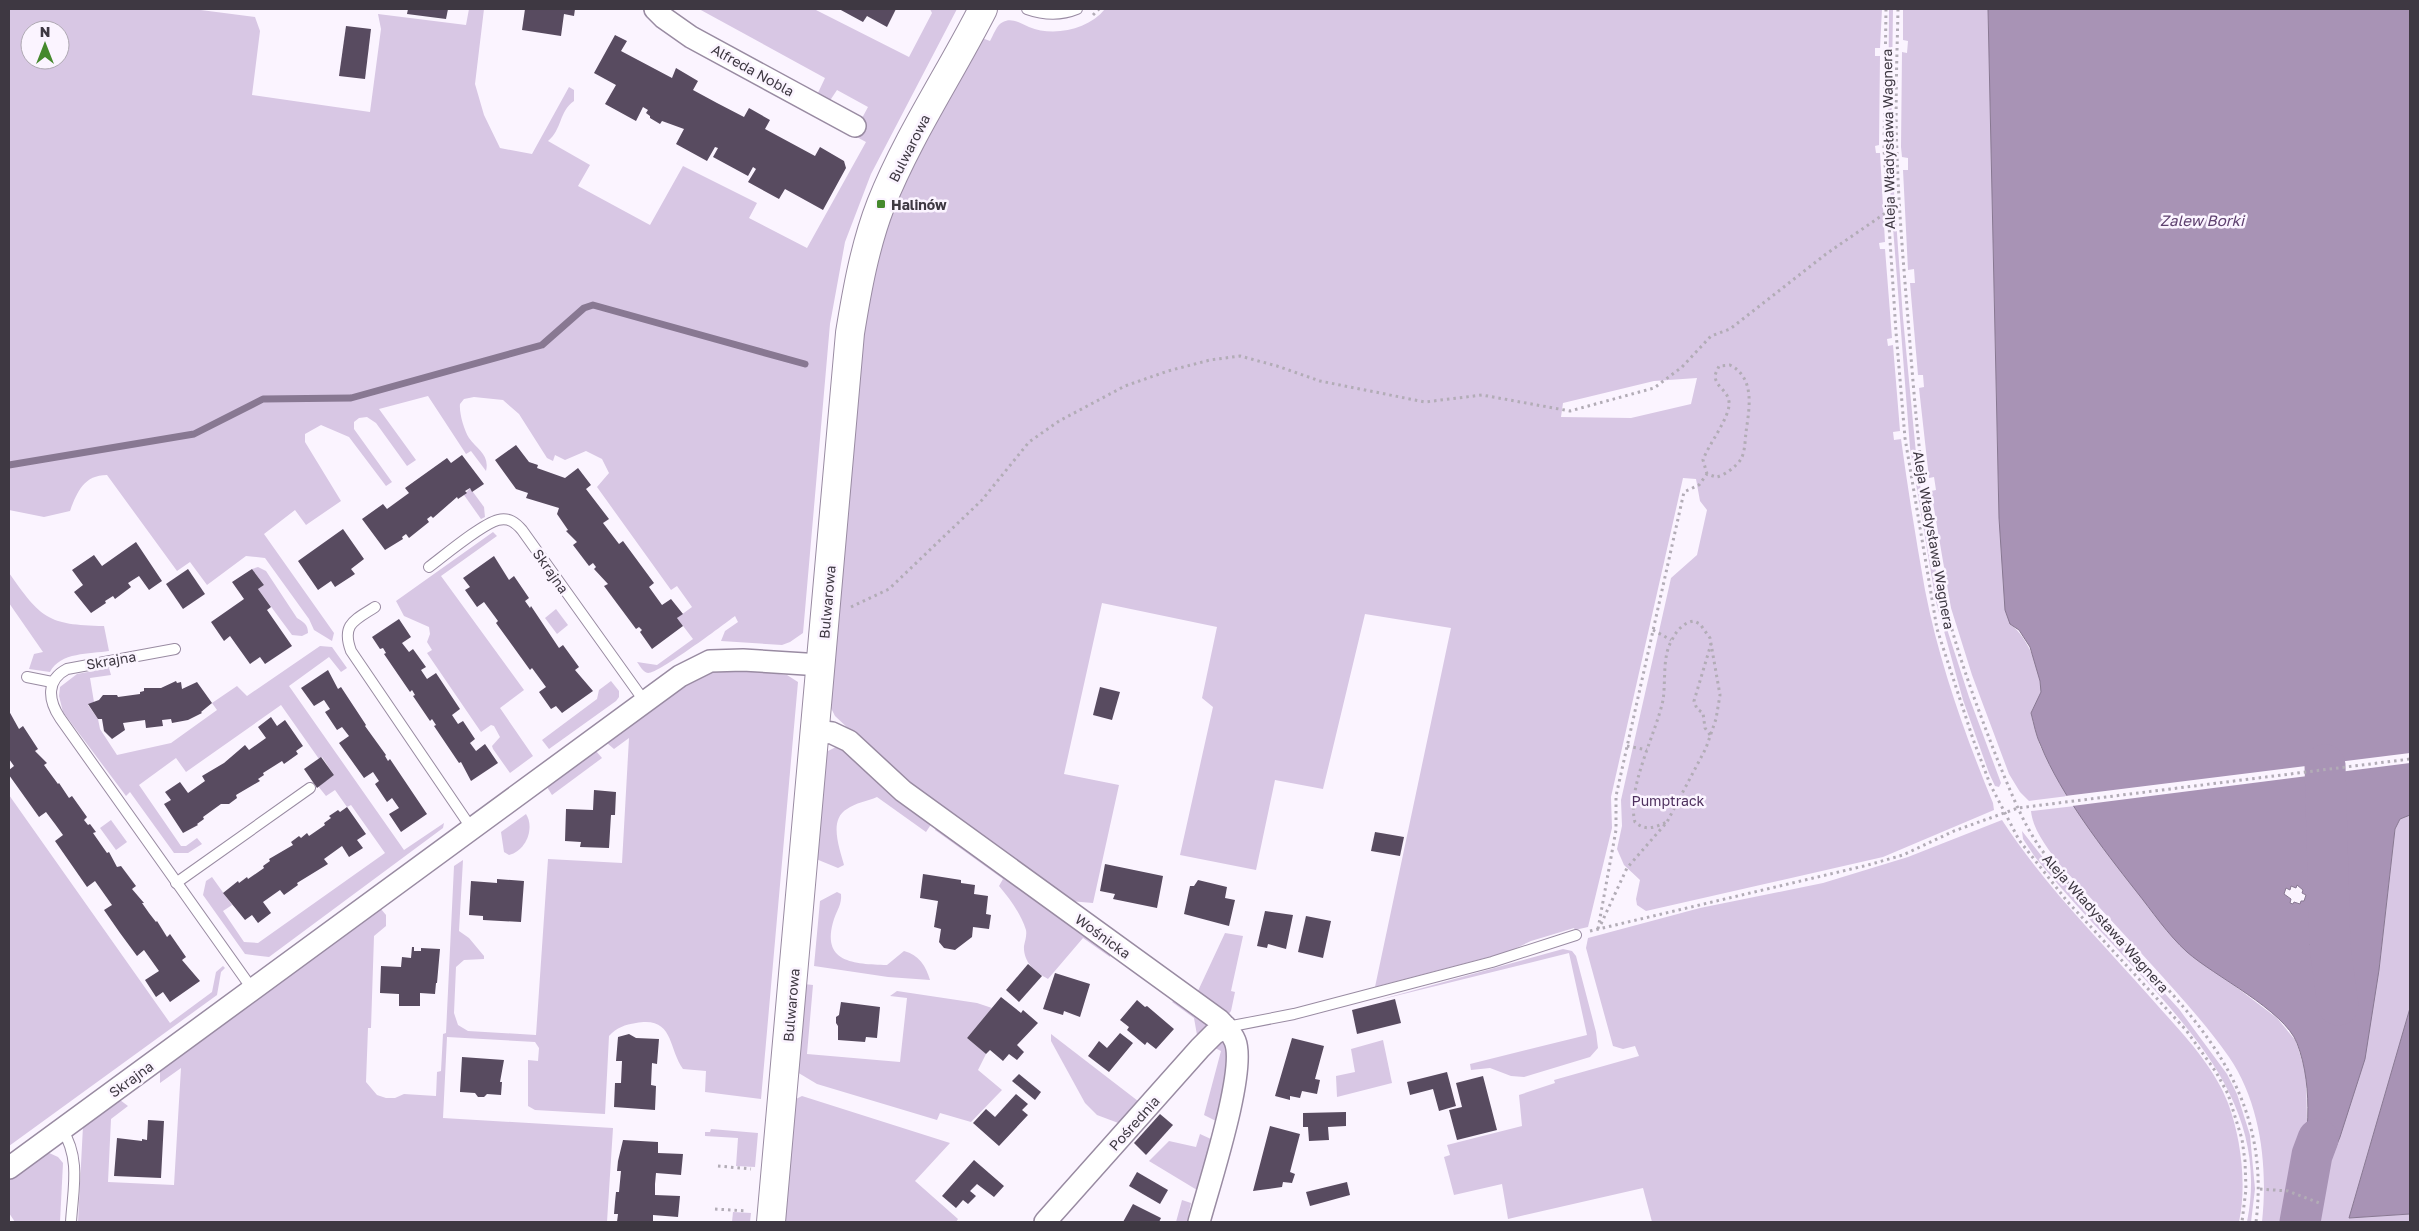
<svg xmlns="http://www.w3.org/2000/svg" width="2419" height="1231" font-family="'Golos Text',sans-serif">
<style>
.green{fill:#d8c7e4;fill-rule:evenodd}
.water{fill:#a893b5;stroke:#887892;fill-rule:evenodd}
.pier{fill:#fbf4ff}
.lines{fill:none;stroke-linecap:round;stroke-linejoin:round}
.stream{stroke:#887892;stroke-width:7}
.river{stroke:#a893b5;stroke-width:41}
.building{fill:#584b60}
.lane-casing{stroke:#998ba2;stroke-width:12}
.street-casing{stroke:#998ba2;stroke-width:24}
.secondary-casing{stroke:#998ba2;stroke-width:30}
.path{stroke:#b2acb6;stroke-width:3;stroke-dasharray:2.5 4;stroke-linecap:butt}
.lane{stroke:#fff;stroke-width:10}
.street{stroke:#fff;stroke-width:21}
.secondary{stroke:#fff;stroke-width:28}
.poi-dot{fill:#45892d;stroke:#fbf4ff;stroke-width:2}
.labels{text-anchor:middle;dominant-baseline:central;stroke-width:5;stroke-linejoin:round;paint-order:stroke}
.street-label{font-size:14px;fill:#3e3842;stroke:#fbf4ff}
.poi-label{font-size:14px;font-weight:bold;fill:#3e3842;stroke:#fbf4ff;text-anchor:start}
.park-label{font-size:14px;fill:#4d2f5d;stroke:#fbf4ff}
.water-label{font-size:15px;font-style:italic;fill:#5e406f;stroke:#fbf4ff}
</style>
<rect width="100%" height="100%" fill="#fbf4ff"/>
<g class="green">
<path d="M9,9H193L255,17L260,31L252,95L370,112L381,29L378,14L466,25L469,9H484L475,84L484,115L500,148L532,154L569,87L574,90V101C559,111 562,130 548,141L590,165L578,186L650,225L683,166L757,203L749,218L807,248L866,142L853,135L868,107L837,90L829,102L817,95L825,78L699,9H814L909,57L932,13L930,9H957L871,174L845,242L830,324L803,633L790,642L782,645L721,641L725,631L738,622L735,616C723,625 658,674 648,673C643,672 640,666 637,662L657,665L693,639L677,618L692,607L677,586L671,590L597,487L609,473L602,459L586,451L565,460L555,455L553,461L547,458L519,414L503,400L474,397L464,399L460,404C459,413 464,430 469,438C477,449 490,455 486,471L471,451L466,454L428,396L379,409L416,460L407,466L376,423L367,417L359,418L354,422V429L392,482L386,486L349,437L321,425L305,434V442L341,501L306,525L295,510L264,534L334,633L332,641L314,630L309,619L265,558L246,556L207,585L190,562L177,571L107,475C84,475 77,492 70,511L44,517L9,510ZM30,30H60V60H30Z"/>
<path d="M1105,9H1882L1880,48H1875V56H1880L1879,145L1875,146L1876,153H1880L1885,242L1879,243L1880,249H1885L1892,338L1887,339L1888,346L1893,345L1900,431L1893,432L1894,440L1901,439C1908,490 1916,540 1925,590C1939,662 1965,735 1993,803L1994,810L1883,857L1646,911L1637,905L1636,899L1640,880L1624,865L1617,849L1622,826L1621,800L1671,578L1697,555L1707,510L1700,501L1696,479L1683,478L1611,797L1612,828L1588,927L1575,930L1574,928L1531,941L1508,952L1375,987L1451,628L1365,614L1323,789L1275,780L1256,870L1180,855L1213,707L1202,698L1217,627L1102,603L1064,774L1119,785L1093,903L1069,901L998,846L900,777L835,716L829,704L865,313L879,244L911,167L982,38L990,41C993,36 997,24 1003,22C1012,17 1021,24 1029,27C1053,37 1088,30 1105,9ZM1697,378L1691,404L1631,418L1561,417L1563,403L1654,381Z"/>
<path d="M1889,9H1893L1891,149L1903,318L1918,474L1946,626L1969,697L2001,783L1999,787L1995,786L1989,773L1963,700L1936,602L1910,448L1888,162Z"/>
<path d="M1903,9H1988L1999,518L2010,624C2026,634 2043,673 2041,692C2040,699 2034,707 2031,714L2040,746L2068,796L2029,801L2020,792L2009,774L1972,675L1951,608L1931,491L1936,490L1934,477L1929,478L1919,388L1924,387L1923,375H1918L1910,283H1915L1914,269L1908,270L1903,170H1908V158L1902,157L1901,147L1902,52L1907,53L1908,41L1903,40Z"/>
<path d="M470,488L484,507L485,517L481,519L464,495Z"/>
<path d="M493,532L497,536L441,576L524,690L500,708L533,756L510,773L493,749L492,746L500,737L494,726L491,725L481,732L427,653L432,650L427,642L430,634L429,627L404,616L396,601Z"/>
<path d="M258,567L266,571L297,618C304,622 308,625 308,633L302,636L292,635L258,589L264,585L252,569Z"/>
<path d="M9,573C41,618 47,625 104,626L109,651C90,654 60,652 50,672L29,669L34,654L43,652L9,603Z"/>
<path d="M556,609L568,625L557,634L545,618Z"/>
<path d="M320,646L332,647L347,668L341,672L329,657L289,686L404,850L444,823L443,828L269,957L245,954L203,895L206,881L212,877L232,905L223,911L244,942L258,943L385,853L351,805L347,807L335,790L326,796L318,786L334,775L322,757L319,759L281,705L186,772L176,758L139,785L181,846H186L197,838L202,844L188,853H174L130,792L126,796L63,712L59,696L60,687L77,674L109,668L111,675L90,678L94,702L88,705L98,719L100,729L117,755L171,743L217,710L212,703L237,686L247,696Z"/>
<path d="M735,669L787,675L798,682L761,1099L705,1092L706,1071L683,1069C668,1048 674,1016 636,1023C625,1025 617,1027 609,1036L605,1114L535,1110L528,1106V1060L538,1061L539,1048L535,1042L447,1037L443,1118L613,1128L607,1222H78L83,1126L120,1100L128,1106L111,1119L108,1182L174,1185L181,1068L160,1083V1070L381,909L386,915V926L374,936L371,1028H368L366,1082L377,1095L386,1098H395L404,1094L436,1096L437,1072L441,1071L443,1034L446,1033L454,866L463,860L459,931L469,938L484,956V959L464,960L456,967L454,1013L458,1025L468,1031L536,1035L548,859L622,863L629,738L614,749L607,743L689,681L713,670Z"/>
<path d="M611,681L619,691V697L616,701L549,749L542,740L597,699L599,690Z"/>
<path d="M836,747L843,748L932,823L926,832L877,797C868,801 855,803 847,809C828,820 840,849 844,865L838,868L816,859L826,752Z"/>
<path d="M596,751L602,758L552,795L547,787Z"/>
<path d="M9,795L170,1023L212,992L216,972L223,966L225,968L221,972L217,995L9,1146Z"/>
<path d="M2075,806L2122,873L2223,977L2277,1018L2296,1041L2306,1074L2307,1120L2306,1151L2299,1192L2289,1189L2287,1194L2298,1198L2294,1222H2262C2268,1167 2261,1104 2229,1057C2206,1024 2178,994 2151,964C2121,931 2091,898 2061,866C2049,850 2033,831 2031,811Z"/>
<path d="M526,814C535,828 526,851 509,855L504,852L501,832Z"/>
<path d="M2410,815V1008L2349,1218L2410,1214V1222H2307L2313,1203L2321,1206L2323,1201L2315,1198L2340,1137L2379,970L2395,829L2400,819Z"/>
<path d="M111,820L127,842L116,850L100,828Z"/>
<path d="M2002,820C2044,885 2099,939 2150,997C2178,1029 2212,1062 2228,1103C2241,1138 2247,1185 2239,1222H1652L1643,1188L1508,1219L1502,1184L1454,1195L1444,1157L1450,1155L1447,1145L1522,1126L1519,1095L1555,1083L1554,1080L1639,1056L1635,1046L1623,1049L1613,1046L1586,948L1588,938L1700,908L1823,883L1908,857Z"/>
<path d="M938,826L1111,951L1110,957L1083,938L1048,979C1035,972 1023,962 1024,946C1025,941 1027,936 1026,930C1021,914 1010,899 999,886L1003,879L935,830Z"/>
<path d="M2022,831L2055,873L2179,1009L2227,1074L2237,1094L2250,1135L2255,1189L2251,1222H2247C2268,1118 2204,1044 2139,973C2104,934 2067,897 2035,857L2023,839Z"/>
<path d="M837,892L841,894C842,904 837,910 834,919C820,963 854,964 887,965L904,951C919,955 926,966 930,980L888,977L814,966L820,901Z"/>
<path d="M1225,933L1243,936L1231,991L1235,992L1231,1011L1228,1015L1197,993Z"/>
<path d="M1563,949L1572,951L1576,956L1596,1032L1598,1048L1590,1057L1524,1077L1511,1076L1490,1068L1471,1070L1470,1064L1587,1035L1569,953L1375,1001Z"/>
<path d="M804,984L813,985L807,1054L900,1062L907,998L890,996L897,991L977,1003L992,1008L967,1038L986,1054L978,1070L1002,1090L971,1122L940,1113L937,1120L817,1084L797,1072Z"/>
<path d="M1176,999L1204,1021L1207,1026L1148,1091L1197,1035L1194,1018L1172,1002Z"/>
<path d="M1051,1034L1138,1101L1121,1124L1097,1115L1085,1103L1051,1041Z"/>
<path d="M1227,1040L1232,1064L1216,1121L1204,1115L1221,1051L1215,1048L1219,1041Z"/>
<path d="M1383,1040L1392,1083L1337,1097L1336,1076L1355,1072L1351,1049Z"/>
<path d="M802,1096L950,1143L915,1181L958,1219L956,1222H784L794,1100Z"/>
<path d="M711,1129L758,1133L755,1167L736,1166L738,1138L705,1136V1132H710Z"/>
<path d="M1200,1134L1211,1139L1197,1190L1149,1161L1169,1141L1196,1147Z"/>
<path d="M47,1152L58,1157L63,1163L60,1222H15L9,1213V1180Z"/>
<path d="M1182,1200L1191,1203L1187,1222H1176Z"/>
<path d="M733,1212L751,1213L750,1222H732Z"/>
</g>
<g class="water">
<path d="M1988,9H2410V815L2400,819L2395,829L2379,970L2365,1059L2340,1137L2315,1198L2299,1192C2307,1144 2315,1090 2297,1043C2284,1010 2214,976 2187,952C2168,935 2152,911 2136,891C2103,849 2061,795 2041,746C2036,736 2034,724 2031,713L2041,692L2040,681L2030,647L2019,630L2010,624L2005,610L1999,518ZM2326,821L2329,822L2328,825L2332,826L2331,830L2334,831L2332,837H2330L2328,840L2323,838L2322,841L2319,839L2320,836L2316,834L2317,832L2313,831L2315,825L2319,826L2320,823L2324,824ZM2297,885L2303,890L2302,893L2306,895L2304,901H2301L2300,904L2294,902L2293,904L2290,903L2291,899L2284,894L2286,888L2290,890L2291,886L2296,888ZM2323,935L2326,937V939L2329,940L2328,944L2332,945L2330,952L2327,951L2326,954L2320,952L2319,955L2316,953L2317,950L2313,948L2314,946L2310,945L2312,939L2316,940L2317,937L2322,938Z"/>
<path d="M2410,1008V1214L2349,1218Z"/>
<path d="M2298,1198L2313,1203L2307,1222H2294Z"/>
</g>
<path class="pier" d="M2410,753V763L2072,806L2065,796Z"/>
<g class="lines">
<path class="stream" d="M9,465L194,434L263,399L351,398L542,345L584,308L593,305L805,364"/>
<g class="river">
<path d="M2325,765L2330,947L2338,1005"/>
<path d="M2300,1222L2312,1155L2318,1139"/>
</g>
</g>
<g class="building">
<path d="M408,9H448L446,19L407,14Z"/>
<path d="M525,9H575L574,16L564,14L561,36L522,30Z"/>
<path d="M839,9H896L887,27L867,16L863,22Z"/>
<path d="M346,26L371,29L365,79L339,76Z"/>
<path d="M615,35L627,41L621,51L672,78L676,68L698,81L693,90L717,103L744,117L749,108L770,120L765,129L815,156L820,147L844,161L846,168L823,210L785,189L779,199L748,182L756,169L753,167L748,176L713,157L718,148L715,147L707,161L676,144L684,129L662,121L660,124L650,118V116L646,113L648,110L643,107L636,121L605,104L616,85L594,73Z"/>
<path d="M516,445L529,462L538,465L537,468L565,478L578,468L591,485L586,489L609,519L603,523L619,544L623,541L654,583L649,587L662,605L671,599L683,614L677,618L683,626L652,649L640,632L642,630L639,627L636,629L604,586L608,584L594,569L596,567L593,563L589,566L573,545L577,542L566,531L568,530L557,514L559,508L526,498L528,493L516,489L495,460Z"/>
<path d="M462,455L484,484L472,492L470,488L465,491L467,493L458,499L457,497L433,518L431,516L427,519L429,522L409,538L406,534L402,537L403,539L385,550L362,519L383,504L387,509L409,493L405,488L447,458L451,463Z"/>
<path d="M343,529L364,559L351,569L355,574L335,587L331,581L318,590L298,561Z"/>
<path d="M136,542L162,581L149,590L139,576L128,583L131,587L115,599L113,596L105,601L106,603L91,613L74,592L83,585L72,570L94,555L102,566Z"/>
<path d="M494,556L509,580L514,576L529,598L525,601L530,608L531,606L559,648L563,645L579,667L575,670L593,691L562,713L556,706L551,709L539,692L546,687L532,668L530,670L496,623L498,621L484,602L477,607L465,590L470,587L463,578Z"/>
<path d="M188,569L205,594L183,609L166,584Z"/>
<path d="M252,569L264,585L258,589L271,607L267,610L292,646L265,664L260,657L250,664L230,636L224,641L211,622L244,599L232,582Z"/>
<path d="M399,619L411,637L402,643L409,652L413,649L426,667L421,670L427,679L436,673L460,709L452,715L458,724L463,721L475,739L470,743L476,751L485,744L498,763L471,781L461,762L459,763L434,726L436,725L432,719L430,721L413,696L415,695L412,690L410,692L384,654L386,653L383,648L380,649L372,637Z"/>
<path d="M328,670L338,689L341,687L366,725L365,726L386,755L385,756L388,761L390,759L427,814L401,832L389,814L399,808L392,798L387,802L375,784L379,781L373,772L364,778L339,743L349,736L342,727L337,730L325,712L330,709L324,700L314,706L301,688Z"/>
<path d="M176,681L177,683L181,682L182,689L197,682L212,703L201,712L202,713L188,720L172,723L171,719L162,720L163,726L146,728L145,720L123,723L125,730L112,739L104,731L102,719H98L88,704L99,700L103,695H117L118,697L140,694V692L144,691V688H161Z"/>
<path d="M1100,687L1120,692L1112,720L1093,715Z"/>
<path d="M9,711L19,729L23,726L38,749L35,751L47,763L44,765L58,784L59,783L69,798L72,796L87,817L84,820L88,825L90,824L96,832L93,833L107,853L109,852L117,867L121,866L136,886L132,889L144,903H142L149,913L156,922L157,921L167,937L170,934L186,957L182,960L200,981L170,1002L163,992L156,997L145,980L159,971L144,950L137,956L120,933L104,910L112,905L95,881L87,887L55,841L63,835L55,824L46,812L39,817L9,775V770L14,766L9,759Z"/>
<path d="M271,717L277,726L285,720L303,746L296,751L298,754L284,764L282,761L263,773L264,775L258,779L260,781L236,795L237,798L229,804H221L203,817L204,819L197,824L198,825L183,833L164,804L171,800L165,792L180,782L188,793L205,781L202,776L224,763L245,745L249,750L266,738L258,727Z"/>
<path d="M321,757L334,775L317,788L304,769Z"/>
<path d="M594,790L616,792L615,815H611L609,848L580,847L581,842L565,841L566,809L593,810Z"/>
<path d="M347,807L366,834L357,840L363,848L349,857L342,846L324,859L328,864L297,883L298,885L284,895L280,890L263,902L271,913L258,923L252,915L245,920L223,893L238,881L239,883L247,877L248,879L264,868L263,866L270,861L269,859L293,845L291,842L299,836L301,838L307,833L309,836L325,825L324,823L331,818L329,816L338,810L340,812Z"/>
<path d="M1375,832L1404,837L1400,856L1371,851Z"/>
<path d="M1105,864L1163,876L1157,908L1113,899L1115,894L1100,891Z"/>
<path d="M923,874L961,880V883L975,885L974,894L988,896L986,914L991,915L989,929L973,927L972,937L955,950L944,948L939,942L941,929L934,927L938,901L920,898Z"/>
<path d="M497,879L524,881L521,922L483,920V916L469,915L471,881L497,883Z"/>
<path d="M1198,880L1227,887L1225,898L1235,900L1229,926L1184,914L1190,886H1194Z"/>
<path d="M1265,911L1293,915L1286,949L1268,944L1267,948L1257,946Z"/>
<path d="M1306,916L1331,921L1323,958L1298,952Z"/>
<path d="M412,947H414V951H421V948L440,949L437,983H436L435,994L420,993V1006H399V994L380,993L381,966L401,967L402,957L411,958Z"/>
<path d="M1028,964L1042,976L1019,1002L1006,990Z"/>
<path d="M1055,973L1090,984L1080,1017L1064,1011L1063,1015L1043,1009Z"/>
<path d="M1001,997L1021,1013L1023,1010L1038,1023L1017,1045L1024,1052L1017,1060L1009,1054L1003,1061L990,1050L986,1054L967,1038Z"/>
<path d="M1395,999L1401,1023L1357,1034L1352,1010Z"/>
<path d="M1137,1000L1145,1007L1147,1006L1174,1029L1156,1049L1147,1042L1145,1045L1127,1030L1129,1027L1120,1020Z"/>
<path d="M841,1002L880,1007L877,1038L866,1037L865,1042L838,1040V1026L836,1023V1017L839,1015Z"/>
<path d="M1120,1033L1133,1043L1109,1072L1088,1056L1099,1041L1107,1048Z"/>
<path d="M629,1034L636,1038L659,1039L657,1064L652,1063L651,1085L656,1086L655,1110L614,1107L615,1083H621L622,1061H616L618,1037Z"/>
<path d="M1292,1038L1324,1046L1315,1079L1320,1080L1317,1094L1302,1091L1300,1098L1290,1096V1100L1275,1096Z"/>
<path d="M462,1057L504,1060L500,1082H502L501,1095L487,1094L484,1097H478L475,1093L460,1092Z"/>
<path d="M1447,1072L1456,1106L1439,1111L1433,1089L1410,1095L1407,1082Z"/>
<path d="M1019,1074L1041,1092L1035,1100L1012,1081Z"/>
<path d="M1483,1076L1497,1130L1457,1140L1449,1110L1462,1107L1456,1083Z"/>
<path d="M1016,1094L1028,1104L1022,1110L1028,1115L999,1146L973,1123L986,1109L995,1117Z"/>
<path d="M1346,1112V1126L1328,1127L1329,1140L1309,1141L1308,1127H1303V1113Z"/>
<path d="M1160,1114L1173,1125L1146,1155L1134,1143Z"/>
<path d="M148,1120L164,1121L161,1178L114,1176L117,1138L142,1141V1139L147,1140Z"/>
<path d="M1270,1126L1300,1134L1290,1172L1295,1174L1292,1183L1283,1182L1282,1187L1253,1191Z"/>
<path d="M623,1140L658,1142V1153L683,1154L681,1175L656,1173L655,1184V1195L680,1196L678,1217L653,1215V1222H617L618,1214H614L615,1202L616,1192H619L621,1171H617L618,1161Z"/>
<path d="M974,1160L1004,1186L994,1197L977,1184L970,1191L976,1196L968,1204L963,1200L956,1208L942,1196Z"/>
<path d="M1137,1172L1168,1190L1160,1204L1129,1186Z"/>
<path d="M1347,1182L1350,1195L1310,1206L1306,1192Z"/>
<path d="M1133,1204L1161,1218L1159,1222H1123Z"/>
</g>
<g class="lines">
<g class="lane-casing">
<g id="lane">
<path d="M1027,9C1044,15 1060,16 1077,9"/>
<path d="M429,567C445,555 482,524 498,520C509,517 516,523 522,530L645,702"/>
<path d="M375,607C355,620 341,624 351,651L472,829"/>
<path d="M175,649L67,669C46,680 48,700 60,718L253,990"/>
<path d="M27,677L52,682"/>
<path d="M176,883L310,788"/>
<path d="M1227,1027L1294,1014L1492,962L1576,935"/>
<path d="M62,1129C81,1159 73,1189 71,1222"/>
</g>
</g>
<g class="street-casing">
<g id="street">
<path d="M655,9L664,18L691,37L855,126"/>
<path d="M815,731L832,733L849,741L903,791L1219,1020C1225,1026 1232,1033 1235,1041C1247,1070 1208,1188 1199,1222"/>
<path d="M9,1168L680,676L710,661L743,660L821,665"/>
<path d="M1045,1222L1200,1048L1214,1034L1226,1027"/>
</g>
</g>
<g class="secondary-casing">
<path id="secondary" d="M771,1222L850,333C857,290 865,245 881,204C908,136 950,74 983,9"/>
</g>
<g class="path">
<path d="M1886,9L1884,149L1896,332L1905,438L1937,629L1973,739L1990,784L2019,840L2067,901L2186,1030L2216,1072L2228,1094L2242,1139L2245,1161L2246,1189L2242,1222"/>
<path d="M1898,9C1897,57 1895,105 1897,154C1899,217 1905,281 1910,344C1917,433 1925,525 1947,611C1960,662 1979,712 1998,761C2010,790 2023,824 2041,849C2132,973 2278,1046 2256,1222"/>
<path d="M1093,15L1099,9"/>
<path d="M851,607L889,589L982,500L1029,442L1059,421L1125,386L1168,371L1210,360L1240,356L1277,366L1320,381L1425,402L1482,395L1570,411L1654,388L1682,367L1711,336L1730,329L1826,254L1887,212"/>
<path d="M1653,630L1671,640"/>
<path d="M1710,735L1705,728L1703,713L1697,709L1694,701L1711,644"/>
<path d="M1627,746L1647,750"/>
<path d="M1601,924L1627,868L1667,822L1706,748L1716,719L1720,695L1710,638L1700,624L1694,621C1684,622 1676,631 1672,640C1662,656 1666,681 1663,700C1656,734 1626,789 1635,822C1646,832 1655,827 1667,822"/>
<path d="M1598,929L1616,830V796L1684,492L1699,485L1707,474L1716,477C1724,476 1737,466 1741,459C1745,452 1745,441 1746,432C1749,410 1756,378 1730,365L1719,366L1715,375C1715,387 1728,390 1729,402C1731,416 1708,445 1703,460L1707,474"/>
<path d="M1590,931L1868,865L1903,855L1954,831L2018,808L2410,759"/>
<path d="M718,1166L751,1169"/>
<path d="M2260,1189L2288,1191L2322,1204"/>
<path d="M715,1209L747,1211"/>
</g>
<use href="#lane" class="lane"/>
<use href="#street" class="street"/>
<use href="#secondary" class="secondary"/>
</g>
<rect class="poi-dot" x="876" y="199" width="10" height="10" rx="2.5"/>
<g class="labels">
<g class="street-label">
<text transform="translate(753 70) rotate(29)">Alfreda Nobla</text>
<text transform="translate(1888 139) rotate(-91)">Aleja Władysława Wagnera</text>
<text transform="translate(909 148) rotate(-63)">Bulwarowa</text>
<text transform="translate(1934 540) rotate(80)">Aleja Władysława Wagnera</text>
<text transform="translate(551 571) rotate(55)">Skrajna</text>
<text transform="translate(827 602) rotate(-85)">Bulwarowa</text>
<text transform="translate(111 660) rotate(-10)">Skrajna</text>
<text transform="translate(2106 923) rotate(48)">Aleja Władysława Wagnera</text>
<text transform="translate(1103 936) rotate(36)">Wośnicka</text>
<text transform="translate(791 1005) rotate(-85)">Bulwarowa</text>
<text transform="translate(131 1079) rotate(-36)">Skrajna</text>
<text transform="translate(1134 1123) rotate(-48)">Pośrednia</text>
</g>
<g class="poi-label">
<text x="891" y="204">Halinów</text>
</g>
<g class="park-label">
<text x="1668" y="800">Pumptrack</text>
</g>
<g class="water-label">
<text x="2202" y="220">Zalew Borki</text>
</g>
</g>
<rect width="2419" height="1231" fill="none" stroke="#3e3842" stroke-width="20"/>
<g transform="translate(45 45)"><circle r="24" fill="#fbf4ff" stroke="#afa9b3"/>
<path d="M0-4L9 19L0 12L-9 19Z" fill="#45892d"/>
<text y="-8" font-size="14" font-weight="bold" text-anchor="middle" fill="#3e3842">N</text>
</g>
</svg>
